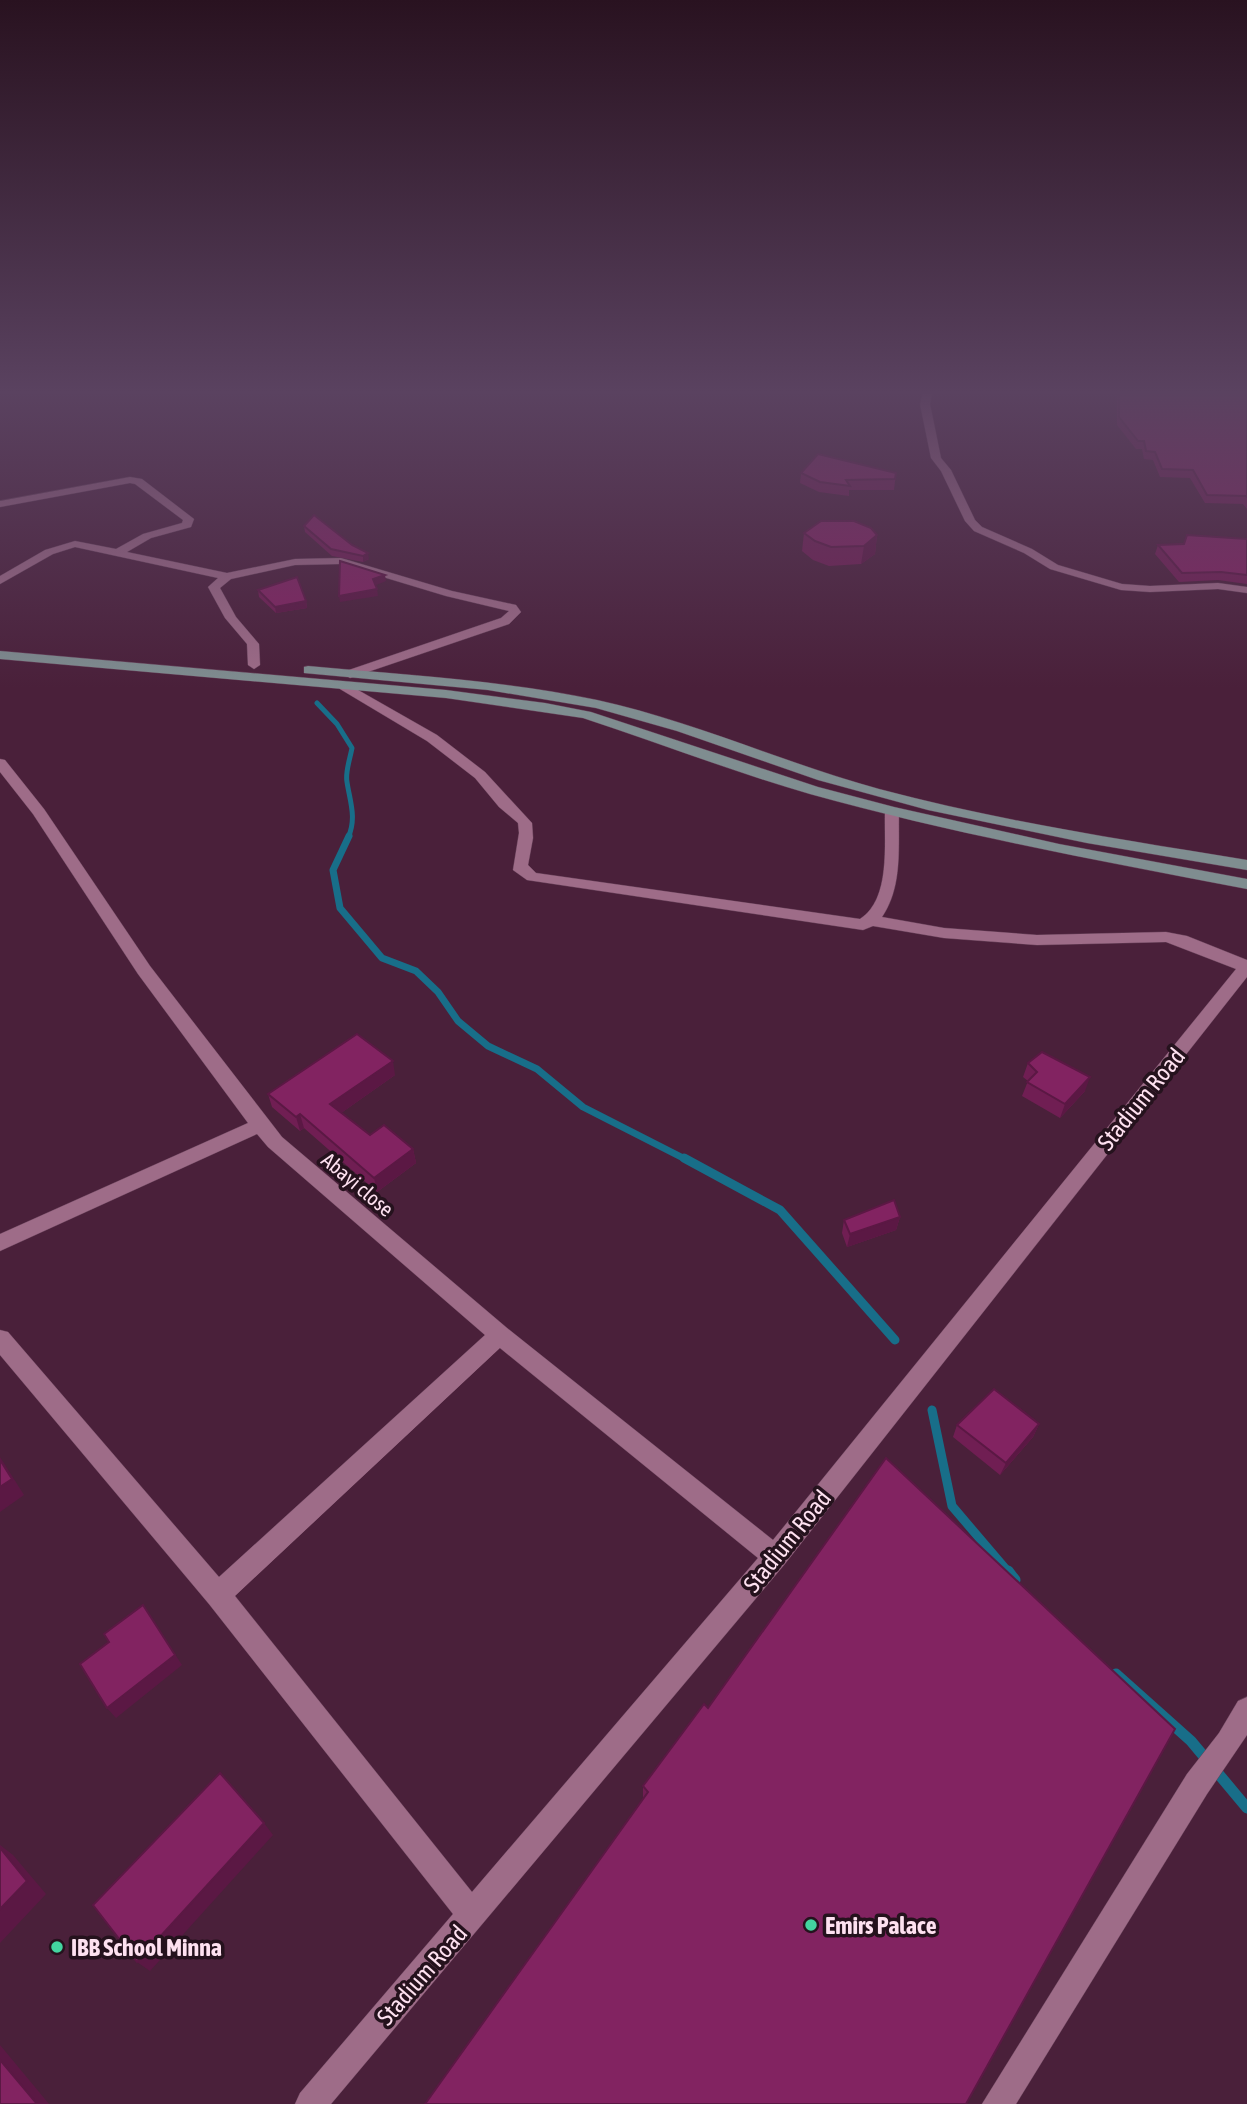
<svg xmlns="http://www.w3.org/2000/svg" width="1247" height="2104" font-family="'Asap Condensed',sans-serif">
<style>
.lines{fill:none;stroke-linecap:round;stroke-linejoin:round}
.stream-far3{stroke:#186e89;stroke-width:5}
.stream-far2{stroke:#186e89;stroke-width:7}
.stream-far1{stroke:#186e89;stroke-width:9}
.stream{stroke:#186e89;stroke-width:11}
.street-casing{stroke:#653f57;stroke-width:1}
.secondary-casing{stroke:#653f57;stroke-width:1}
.street{fill:#9e6c88;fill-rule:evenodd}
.secondary{fill:#7f8d90;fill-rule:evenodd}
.wall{fill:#701e53}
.shaded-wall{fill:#5b1844}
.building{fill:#822361;stroke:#5b1844;stroke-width:2}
.poi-dot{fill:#43d4a0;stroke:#25121d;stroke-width:2.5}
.labels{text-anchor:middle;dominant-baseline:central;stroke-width:7;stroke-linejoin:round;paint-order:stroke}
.street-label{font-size:21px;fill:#fee1f0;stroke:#25121d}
.near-street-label{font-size:24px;fill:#fee1f0;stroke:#25121d}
.near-poi-label{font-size:24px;font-weight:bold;fill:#fee1f0;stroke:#25121d;text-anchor:start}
</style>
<rect width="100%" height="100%" fill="#4a203a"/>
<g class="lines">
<path class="stream-far3" d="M317,703L337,724L352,748C350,759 345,772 347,782C350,802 357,818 348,838"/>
<path class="stream-far2" d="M349,836L333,870L340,908L382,958L416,971L438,992L458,1021L488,1046L537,1069L583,1107L687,1160"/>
<g class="stream-far1">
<path d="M684,1158L780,1210L895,1340"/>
<path d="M932,1410L952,1506L1009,1573"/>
</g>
<g class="stream">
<path d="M1008,1571L1015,1580"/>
<path d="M1116,1674L1191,1741L1247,1808"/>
</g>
<g class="street-casing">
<g id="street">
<path d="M923,393H932L930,404L941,458L951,470L975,520L982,527L1032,549L1058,565L1122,584L1150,586L1218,583L1247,587V593L1218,589L1150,592L1121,590L1050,569L1024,553L974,531L965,521L941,471L931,458L920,404Z"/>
<path d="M130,477L142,479L194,519L191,527L151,538L127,552L227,573L295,559L341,558L452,591L516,605L521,612L509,624L350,678L344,674L346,671L501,618L509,611L446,596L340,564L295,565L231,579L220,588L236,617L259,644L260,665L254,669L248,665L247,644L225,618L208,587L218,578L75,547L53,554L0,584V576L45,550L75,541L116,549L143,534L182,523L183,520L135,484L130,483L0,507V501Z"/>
<path d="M344,682L437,735L485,772L532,823L533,838L528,865L536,873L860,919C891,899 884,844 885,811L892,807L899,811C898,847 903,886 882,917L944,928L1037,935L1166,932L1187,936L1247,960V977L784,1565L331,2104H295L300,2093L453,1914L209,1604L0,1355V1330L8,1332L219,1577L485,1335L268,1147L257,1134L0,1251V1234L248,1123L138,974L33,814L0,772V759L5,760L44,809L150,966L282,1137L507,1328L773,1540L1236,969L1166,942L1037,945L944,938L873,926L863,930L527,880L513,870L519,833L518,823L499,807L475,778L427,741L340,689L338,686ZM500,1348L758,1558L472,1892L235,1596Z"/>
<path d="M1247,1697V1735L1207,1794L1016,2104H982L1187,1774L1219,1733L1238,1701Z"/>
</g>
</g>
<g class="secondary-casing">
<g id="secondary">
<path d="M0,651L446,690L545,703L591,712L818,787L894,807L1059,844L1247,879V889C1101,861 954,834 810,794C734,772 659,743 583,718L446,698L0,659Z"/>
<path d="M308,666C404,675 502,680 597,700C693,721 784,763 879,789C999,821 1124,840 1247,860V870L1087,843L928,810L818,780L677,731L596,708L488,690L304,673V667Z"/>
</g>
</g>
<use href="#street" class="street"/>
<use href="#secondary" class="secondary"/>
</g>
<g class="wall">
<path d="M1117,393H1247V509L1243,504L1205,503L1190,478L1160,477L1153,460L1144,459L1142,449H1136L1117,425Z"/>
<path d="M801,473H896L894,490H849V496L819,492L800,483Z"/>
<path d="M304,526L369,559L363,562L332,556L305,532Z"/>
<path d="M804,533L877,535L875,554L861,564L829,566L813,560L802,551Z"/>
<path d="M1247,539V584L1218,580L1179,582L1155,554L1158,545Z"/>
<path d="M258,590L306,601L307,608L276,613L259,597Z"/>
<path d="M1028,1063L1085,1091L1060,1118L1022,1096L1028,1081L1023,1077Z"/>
<path d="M395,1075L341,1113L370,1135L413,1149L416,1163L377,1192L304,1128L300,1131L272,1107L268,1094Z"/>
<path d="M900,1217L896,1230L847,1247L842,1233L844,1220Z"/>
<path d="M1039,1424L1033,1437L1000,1475L953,1437L957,1425Z"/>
<path d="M643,1786L966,2104L643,1800Z"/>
</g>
<g class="shaded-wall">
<path d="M877,535L875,554L861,564L864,546Z"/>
<path d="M368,553L369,559L363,562V556Z"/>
<path d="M385,575L386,581L374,586L373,579Z"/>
<path d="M377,589L378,596L340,602L339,596Z"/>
<path d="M306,601L307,608L276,613L275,607Z"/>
<path d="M393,1061L395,1075L334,1118L330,1104Z"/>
<path d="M1090,1077L1085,1091L1060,1118L1065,1104Z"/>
<path d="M300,1114L304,1128L300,1131L296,1117Z"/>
<path d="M413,1149L416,1163L377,1192L374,1178Z"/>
<path d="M900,1217L896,1230L847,1247L850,1234Z"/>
<path d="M1039,1424L1033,1437L1000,1475L1006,1463Z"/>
<path d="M0,1457L24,1495L0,1512Z"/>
<path d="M143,1605L182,1665L116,1718L107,1708Z"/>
<path d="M264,1823L273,1835L150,1971L137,1962Z"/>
<path d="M0,1845L13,1855L46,1894L0,1943Z"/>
<path d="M0,2045L49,2104H37L0,2060Z"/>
</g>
<g class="building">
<path d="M1119,393H1247V497L1246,496L1207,495L1193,470L1162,469L1155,452L1146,451L1144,441H1138L1119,417Z"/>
<path d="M818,454L896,473L895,479L846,480L850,486L820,482L801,473Z"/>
<path d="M314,515L352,545L368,553L363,556L331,549L304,526Z"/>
<path d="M821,521H854L871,528L877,535L864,546L831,547L815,541L804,533Z"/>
<path d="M1187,535L1247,539V575L1221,572L1182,573L1158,545L1184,544Z"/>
<path d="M340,561L385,575L373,579L377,589L339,596Z"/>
<path d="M297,577L306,601L275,607L258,590Z"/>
<path d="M357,1034L393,1061L330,1104L370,1135L384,1125L413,1149L374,1178L300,1114L296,1117L268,1094Z"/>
<path d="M1042,1052L1090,1077L1065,1104L1027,1082L1037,1072L1028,1063Z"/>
<path d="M894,1200L900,1217L850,1234L844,1220Z"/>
<path d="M994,1389L1039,1424L1006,1463L957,1425Z"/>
<path d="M886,1458L1175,1729L966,2104H425L648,1792L643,1786L704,1704L708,1708Z"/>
<path d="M0,1460L12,1479L0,1487Z"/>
<path d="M143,1605L175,1655L107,1708L80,1664L109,1642L104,1634Z"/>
<path d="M220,1773L264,1823L137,1962L93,1905Z"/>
<path d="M0,1848L27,1881L0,1909Z"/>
<path d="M0,2060L37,2104H0Z"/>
</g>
<linearGradient id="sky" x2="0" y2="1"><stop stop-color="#291220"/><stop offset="0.57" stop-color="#5a4260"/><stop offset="1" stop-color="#5a4260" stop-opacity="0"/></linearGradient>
<rect width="1247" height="688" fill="url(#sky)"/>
<g class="poi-dot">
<circle cx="811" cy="1925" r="7"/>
<circle cx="57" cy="1947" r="7"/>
</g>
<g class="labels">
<g class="street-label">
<text transform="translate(358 1184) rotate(40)">Abayi close</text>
</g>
<g class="near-street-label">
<text transform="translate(1141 1099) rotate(-51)">Stadium Road</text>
<text transform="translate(787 1541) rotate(-51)">Stadium Road</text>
<text transform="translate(422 1975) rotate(-49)">Stadium Road</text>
</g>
<g class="near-poi-label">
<text x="825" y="1925">Emirs Palace</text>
<text x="71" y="1947">IBB School Minna</text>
</g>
</g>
</svg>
